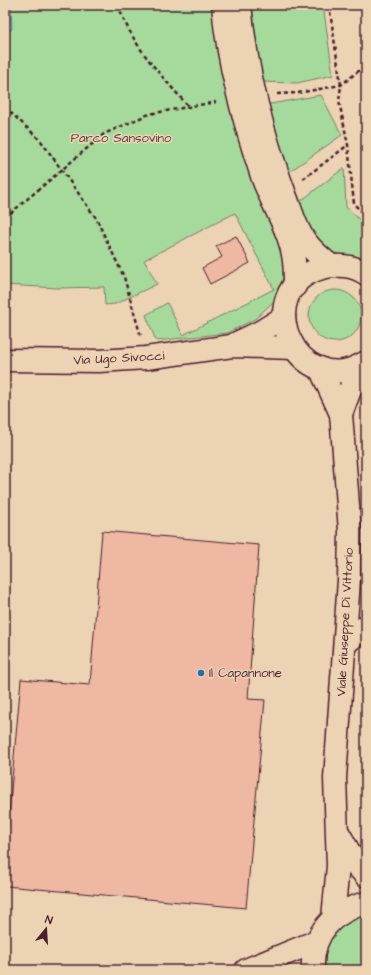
<svg xmlns="http://www.w3.org/2000/svg" width="371" height="975" font-family="'Architects Daughter',sans-serif">
<style>
.green{fill:#a6da9c;stroke:#787c64}
.water{fill:#81c5e2;stroke:#6b8399}
.building{fill:#eeb8a2;stroke:#4a1f2b}
.lines{fill:none;stroke-linecap:round;stroke-linejoin:round}
.minor-casing{stroke:#4a1f2b;stroke-width:25}
.path{stroke:#4a1f2b;stroke-width:2.5;stroke-dasharray:4 3;stroke-linecap:butt}
.minor{stroke:#ebd3b4;stroke-width:22}
.poi-dot{fill:#1f6fb2;stroke:#ebd3b4;stroke-width:1.5}
.labels{text-anchor:middle;dominant-baseline:central;stroke-width:3;stroke-linejoin:round;paint-order:stroke}
.park-label{font-size:13px;fill:#583b3c;stroke:#ebd3b4}
.street-label{font-size:13px;fill:#4a1f2b;stroke:#ebd3b4}
.poi-label{font-size:13px;fill:#4a1f2b;stroke:#ebd3b4;text-anchor:start}
</style>
<rect width="100%" height="100%" fill="#ebd3b4"/>
<filter id="ink" filterUnits="userSpaceOnUse"><feTurbulence type="fractalNoise" baseFrequency=".025" numOctaves="2"/><feDisplacementMap in="SourceGraphic" scale="8" xChannelSelector="R" yChannelSelector="G"/><feConvolveMatrix kernelMatrix="1 2 1 2 8 2 1 2 1" color-interpolation-filters="sRGB"/></filter>
<g filter="url(#ink)">
<g class="green">
<path d="M5,5H216L285,257L283,279L273,302L255,319L227,333L156,341L146,315L167,303L183,335L274,289L235,213L144,260L157,284L115,304L105,305L104,287L58,288L5,285Z"/>
<path d="M248,5H323L333,75L297,83L259,82Z"/>
<path d="M321,95L342,135L286,174L265,105Z"/>
<path d="M344,168L346,207L366,226V263L329,251L313,235L298,203Z"/>
<circle cx="335" cy="316" r="26"/>
<path d="M366,913V970H325C323,940 339,923 366,913Z"/>
</g>
<path class="water" d="M5,5H11L12,29L5,35Z"/>
<g class="building">
<path d="M236,236L250,263L210,284L202,268L222,257L216,246Z"/>
<path d="M102,531L259,545L248,699L265,700L246,908L5,886V858L21,679L90,685Z"/>
</g>
<g class="lines">
<g class="minor-casing">
<g id="minor">
<path d="M223,5C228,65 244,122 263,179C273,206 291,233 294,261C295,269 295,278 295,286"/>
<path d="M240,5C247,74 262,133 286,197C292,212 296,230 306,242C313,251 321,258 330,265"/>
<path d="M366,274C354,265 336,264 322,268C246,289 297,405 366,362"/>
<path d="M235,344L260,332L284,317"/>
<path d="M5,360L99,361L146,358L232,346L293,348"/>
<path d="M320,368L341,414L350,531L349,580L335,778L338,866L333,918"/>
<path d="M341,414L359,366"/>
<path d="M345,644L366,626"/>
<path d="M339,834L357,866L366,876"/>
<path d="M246,970L317,941"/>
<path d="M313,970C311,934 332,912 366,903"/>
</g>
</g>
<g class="path">
<path d="M118,5C132,46 161,75 189,107"/>
<path d="M329,5L341,85L339,101L348,145L354,204L366,216"/>
<path d="M277,94L298,93L341,85L366,65"/>
<path d="M5,107L41,141L96,218L124,277L141,337"/>
<path d="M303,179L348,145"/>
<path d="M5,218L104,134L149,114L216,102"/>
</g>
<use href="#minor" class="minor"/>
</g>
</g>
<circle class="poi-dot" cx="201" cy="673" r="4"/>
<g class="labels">
<g class="park-label">
<text x="121" y="138">Parco Sansovino</text>
</g>
<g class="street-label">
<text transform="translate(119 358) rotate(-3)">Via Ugo Sivocci</text>
<text transform="translate(345 622) rotate(-87)">Viale Giuseppe Di Vittorio</text>
</g>
<g class="poi-label">
<text x="209" y="673">Il Capannone</text>
</g>
</g>
<rect width="371" height="975" fill="none" stroke="#ebd3b4" stroke-width="20"/>
<rect x="10" y="10" width="351" height="955" fill="none" stroke="#4a1f2b" stroke-width="1.5" filter="url(#ink)"/>
<g transform="translate(46 929) rotate(18)" stroke="#ebd3b4" stroke-width="3" paint-order="stroke">
<path d="M0-3L7 15L0 10L-7 15Z" fill="#4a1f2b"/>
<text y="-6" font-size="11" font-weight="bold" text-anchor="middle" fill="#4a1f2b">N</text>
</g>
</svg>
